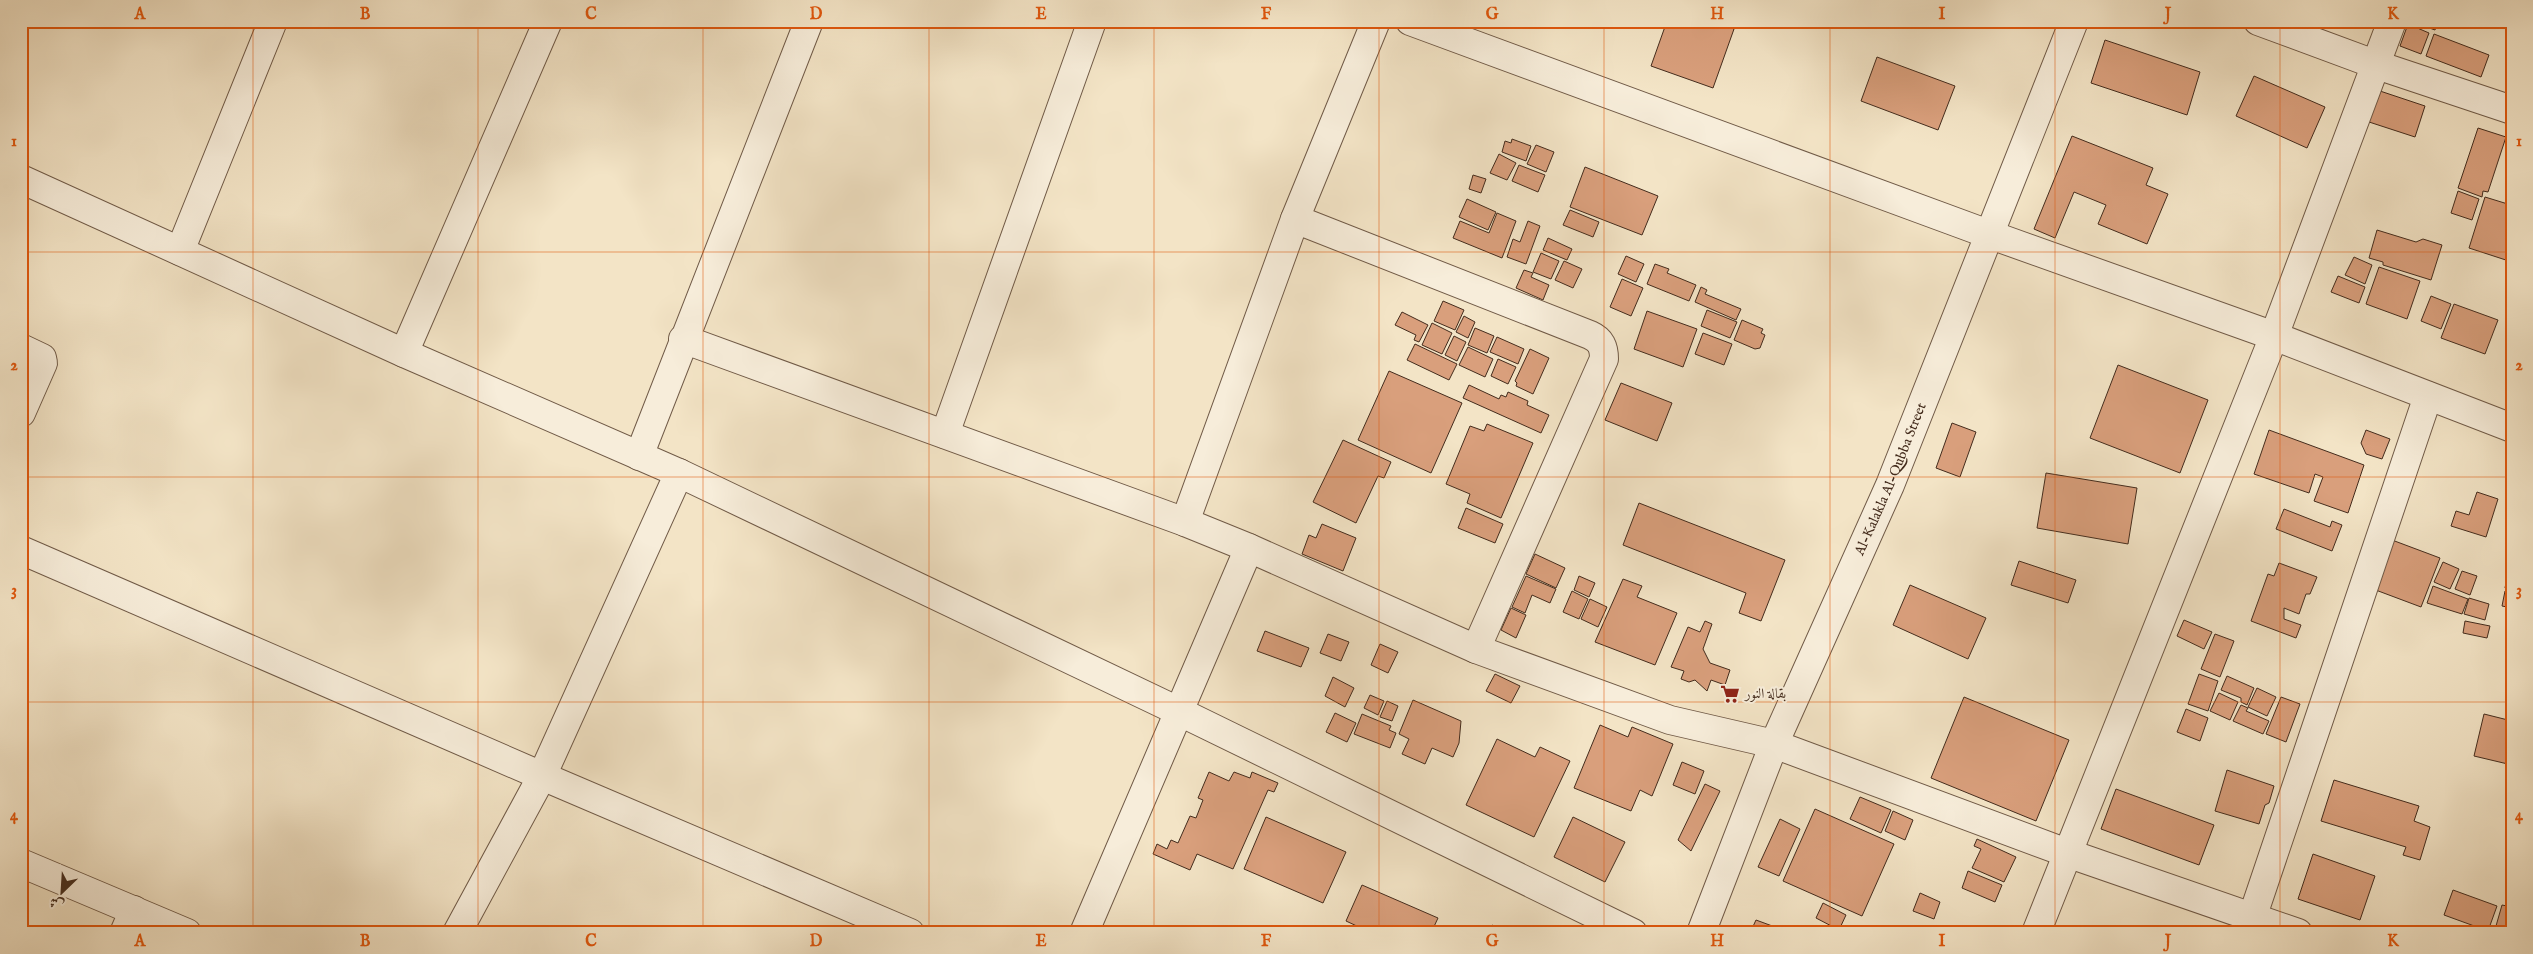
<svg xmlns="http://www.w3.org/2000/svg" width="2533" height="954" font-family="'IM FELL English',Amiri,serif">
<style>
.building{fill:#d99f7c;stroke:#442c1d}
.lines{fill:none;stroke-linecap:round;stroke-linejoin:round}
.minor-casing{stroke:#705a47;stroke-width:30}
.minor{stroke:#f7edda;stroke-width:28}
.grid{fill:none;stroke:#e0570d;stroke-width:1;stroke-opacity:0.55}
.labels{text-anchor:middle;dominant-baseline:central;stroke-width:4;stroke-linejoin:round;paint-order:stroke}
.street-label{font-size:14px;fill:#442c1d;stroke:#f7edda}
.poi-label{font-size:14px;fill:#442c1d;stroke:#f7edda;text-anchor:start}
.neatline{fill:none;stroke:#e0570d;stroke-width:2}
.grid-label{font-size:16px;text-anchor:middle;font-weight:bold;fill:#e0570d}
</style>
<rect width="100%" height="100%" fill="#f3e4c6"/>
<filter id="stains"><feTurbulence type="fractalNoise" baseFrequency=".004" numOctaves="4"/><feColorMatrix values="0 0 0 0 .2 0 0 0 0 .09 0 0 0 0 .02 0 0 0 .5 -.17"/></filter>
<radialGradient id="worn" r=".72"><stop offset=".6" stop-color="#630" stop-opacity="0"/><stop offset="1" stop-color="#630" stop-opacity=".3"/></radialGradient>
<g class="building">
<path d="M1667,21H1712L1734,29L1713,88L1651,66Z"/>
<path d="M1976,21H1999L1996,28Z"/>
<path d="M2410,21H2438L2435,30Z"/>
<path d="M2408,24L2429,33L2421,54L2400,46Z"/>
<path d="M2434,34L2489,55L2481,77L2426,56Z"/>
<path d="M2105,40L2200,72L2187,115L2091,83Z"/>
<path d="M1877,57L1955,86L1938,130L1861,101Z"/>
<path d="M2254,76L2325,107L2307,148L2236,116Z"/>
<path d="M2377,90L2425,106L2415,137L2366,121Z"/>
<path d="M2478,128L2506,137L2488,192L2483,191L2482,197L2458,188Z"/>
<path d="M2072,136L2153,168L2146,185L2168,194L2147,244L2098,224L2106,205L2074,192L2055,238L2034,229Z"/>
<path d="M1512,139L1531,146L1526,161L1502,152L1505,141L1511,143Z"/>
<path d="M1536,145L1554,152L1546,172L1527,164Z"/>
<path d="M1499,154L1516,163L1507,180L1490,173Z"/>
<path d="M1519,165L1545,175L1538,192L1512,181Z"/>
<path d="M1585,167L1658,196L1642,235L1570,207Z"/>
<path d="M1473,175L1486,179L1481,193L1469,189Z"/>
<path d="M2458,191L2479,199L2472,220L2451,213Z"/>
<path d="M2485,197L2511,205L2512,201V262L2469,248Z"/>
<path d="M1467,199L1496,212L1488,230L1459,217Z"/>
<path d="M1570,210L1599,222L1593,237L1563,225Z"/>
<path d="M1497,213L1516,221L1502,258L1453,238L1460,221L1489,233Z"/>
<path d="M1528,221L1540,226L1526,264L1507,257L1513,239L1520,242Z"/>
<path d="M2377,230L2416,242L2423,239L2442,245L2431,280L2383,265V262L2369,258Z"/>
<path d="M1548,238L1572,249L1567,260L1543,250Z"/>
<path d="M1541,253L1559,261L1551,279L1533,272Z"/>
<path d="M1626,256L1644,264L1636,282L1618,274Z"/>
<path d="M2354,257L2372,265L2365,284L2345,275Z"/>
<path d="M1564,261L1582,269L1573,288L1555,280Z"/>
<path d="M1655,264L1669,269L1667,273L1696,285L1689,301L1647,284Z"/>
<path d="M2379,267L2420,281L2407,319L2366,304Z"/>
<path d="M1524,270L1533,273L1531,277L1549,285L1543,300L1516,288Z"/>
<path d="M2338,276L2365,287L2359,303L2331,292Z"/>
<path d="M1622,279L1643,288L1631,316L1610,307Z"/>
<path d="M1701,287L1707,290L1705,294L1741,309L1736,320L1695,302Z"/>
<path d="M2431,296L2451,304L2441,329L2421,321Z"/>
<path d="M1443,301L1464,310L1455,330L1434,321Z"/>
<path d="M2454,304L2498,320L2485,354L2441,338Z"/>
<path d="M1707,310L1737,322L1730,338L1701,326Z"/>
<path d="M1647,311L1697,329L1683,367L1634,349Z"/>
<path d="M1402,312L1428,325L1419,342L1414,340L1416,335L1395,325Z"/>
<path d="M1464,316L1475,322L1468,338L1456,332Z"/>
<path d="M1742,320L1763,329L1761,333L1765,335L1760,348L1755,349L1734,340Z"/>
<path d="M1432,323L1452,333L1442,354L1422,345Z"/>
<path d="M1475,328L1494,336L1487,353L1468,345Z"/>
<path d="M1703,333L1732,344L1724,365L1695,354Z"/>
<path d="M1454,336L1466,342L1457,361L1445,355Z"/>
<path d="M1497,337L1524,349L1518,364L1490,352Z"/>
<path d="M1415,344L1457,364L1449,380L1407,360Z"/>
<path d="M1468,347L1493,359L1485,377L1459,365Z"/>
<path d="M1530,349L1549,358L1533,394L1516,386L1517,383L1515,381Z"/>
<path d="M1498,359L1516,367L1508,384L1491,376Z"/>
<path d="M2118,365L2208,400L2180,473L2090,438Z"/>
<path d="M1389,371L1462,403L1431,473L1358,440Z"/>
<path d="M1621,383L1672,403L1657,441L1605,420Z"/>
<path d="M1469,385L1499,399L1501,395L1506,397L1508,392L1528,401L1527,405L1549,415L1541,433L1463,398Z"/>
<path d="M1952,423L1976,432L1960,477L1936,468Z"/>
<path d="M1487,424L1533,443L1501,518L1467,503L1470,494L1446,484L1470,426L1484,431Z"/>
<path d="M2269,430L2364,465L2348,513L2314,501L2323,477L2315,474L2309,493L2254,474Z"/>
<path d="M2366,430L2390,439L2382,459L2366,454L2361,443Z"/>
<path d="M1343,440L1391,462L1384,478L1378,476L1356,523L1313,502Z"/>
<path d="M2046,473L2137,488L2128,544L2037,528Z"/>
<path d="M2477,492L2498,499L2486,537L2451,526L2456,511L2469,515Z"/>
<path d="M1639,503L1785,560L1761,621L1739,613L1746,593L1623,545Z"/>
<path d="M1466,508L1503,524L1495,543L1458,528Z"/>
<path d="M2284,509L2330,527L2332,521L2342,525L2332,551L2276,529Z"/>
<path d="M1322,524L1356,538L1343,571L1302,554L1309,535L1316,538Z"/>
<path d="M2392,540L2440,558L2421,607L2373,589Z"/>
<path d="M1535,554L1565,568L1556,588L1526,574Z"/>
<path d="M2019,561L2076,580L2068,603L2011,585Z"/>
<path d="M2443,562L2459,569L2450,589L2434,582Z"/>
<path d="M2279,563L2317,577L2310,594H2306L2299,614L2284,608V619L2301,625L2296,638L2251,621L2268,574L2274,576Z"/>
<path d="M2462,571L2477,576L2470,595L2455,589Z"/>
<path d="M2508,572L2512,573V590L2505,588Z"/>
<path d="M1526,576L1556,589L1550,603L1532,595L1525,613L1512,607Z"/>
<path d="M1579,576L1595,583L1589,597L1574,590Z"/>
<path d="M1623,579L1642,586L1637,597L1677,613L1655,665L1595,642Z"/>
<path d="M1910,585L1986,618L1968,659L1893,625Z"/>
<path d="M2433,586L2468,599L2462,614L2427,603Z"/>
<path d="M1572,591L1588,599L1579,619L1563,612Z"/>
<path d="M2505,591L2512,592V608L2502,606Z"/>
<path d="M2469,598L2489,604L2485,620L2464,614Z"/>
<path d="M1590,599L1607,607L1598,627L1581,619Z"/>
<path d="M1511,608L1526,615L1516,638L1501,630Z"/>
<path d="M2184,620L2212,632L2204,649L2177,636Z"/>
<path d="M1705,621L1712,624L1703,649L1710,663L1730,670L1725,685L1711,680L1707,691L1695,680L1689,682L1681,679L1684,671L1671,667L1688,627L1700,632Z"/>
<path d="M2465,621L2490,626L2487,638L2463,633Z"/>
<path d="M1265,631L1309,648L1301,667L1257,651Z"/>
<path d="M1328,634L1349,642L1341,661L1320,653Z"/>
<path d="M2215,634L2234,641L2220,677L2201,669Z"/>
<path d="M1380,644L1398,652L1388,673L1371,665Z"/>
<path d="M1495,674L1520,686L1511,703L1486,691Z"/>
<path d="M2199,674L2218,681L2208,711L2188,704Z"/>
<path d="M2227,676L2254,688L2247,705L2241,702V698L2221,690Z"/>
<path d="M1333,677L1354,688L1345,707L1325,696Z"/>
<path d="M2257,688L2276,697L2267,716L2248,707Z"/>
<path d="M2219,693L2238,702L2230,720L2210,711Z"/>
<path d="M1370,695L1384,701L1378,715L1364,708Z"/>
<path d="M1964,697L2069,740L2036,821L1931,778Z"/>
<path d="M2281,697L2300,704L2286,742L2266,734Z"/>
<path d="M1413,700L1461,721L1459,743L1453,757L1432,748L1425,764L1402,754L1409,739L1399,734Z"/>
<path d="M1387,701L1398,706L1392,721L1380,717Z"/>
<path d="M2241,705L2248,708L2246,711L2269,721L2263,734L2233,721Z"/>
<path d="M2186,709L2208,718L2200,741L2177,732Z"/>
<path d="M1335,713L1356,723L1347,742L1326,732Z"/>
<path d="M1362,714L1391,726L1389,730L1396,733L1390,748L1354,734Z"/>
<path d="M2484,714L2512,721V765L2474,756Z"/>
<path d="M1600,725L1628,737L1632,727L1673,744L1652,796L1640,790L1631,811L1574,788Z"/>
<path d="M1497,739L1535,757L1540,747L1570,761L1534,837L1466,805Z"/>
<path d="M1682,762L1704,771L1695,794L1673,785Z"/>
<path d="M2227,770L2274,786L2269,803L2265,805L2259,824L2215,811Z"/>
<path d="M1209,772L1229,781L1234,772L1250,778L1252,772L1278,783L1274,792L1268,790L1233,869L1197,854L1190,870L1153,854L1157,844L1167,849L1171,840L1178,843L1190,816L1196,818L1203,800L1198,798Z"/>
<path d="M2334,780L2419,806L2414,821L2430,827L2420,860L2403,855L2406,847L2321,821Z"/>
<path d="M1705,784L1720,791L1691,851L1678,840Z"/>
<path d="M2116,789L2214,825L2199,865L2101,829Z"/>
<path d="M1860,797L1891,810L1881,833L1850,819Z"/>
<path d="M1815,809L1894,844L1862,916L1783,881Z"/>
<path d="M1893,811L1913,820L1905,840L1885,831Z"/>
<path d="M1266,817L1346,852L1323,903L1244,869Z"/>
<path d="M1573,817L1625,842L1605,882L1554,857Z"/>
<path d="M1780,819L1800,829L1779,876L1758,867Z"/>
<path d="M1977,839L2016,857L2004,882L1972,868L1981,849L1974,846Z"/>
<path d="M2313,854L2375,876L2360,920L2298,899Z"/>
<path d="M1968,871L2002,885L1995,902L1962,888Z"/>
<path d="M1362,885L1438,918L1431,933H1372L1346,921Z"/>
<path d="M2453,890L2497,906L2488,931L2444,915Z"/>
<path d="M1920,893L1940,902L1934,919L1913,911Z"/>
<path d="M1823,903L1846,915L1839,930L1816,918Z"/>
<path d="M2502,905L2512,907V933H2494Z"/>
<path d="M1756,920L1775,927L1773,933H1750Z"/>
<path d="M1492,925L1508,933H1488Z"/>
<path d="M1893,927L1908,933H1890Z"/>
</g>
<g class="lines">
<g class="minor-casing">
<g id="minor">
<path d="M1410,21L1991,235L2274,336L2512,428"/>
<path d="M2258,21L2377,65L2512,110"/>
<path d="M21,179L404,353L679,473L1178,711L1633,933"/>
<path d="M1295,219L1590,335C1601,340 1604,347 1604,359L1476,649"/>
<path d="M180,251L273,21"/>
<path d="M683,339L1185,522L1249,548L1476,649L1670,720L1774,744L2067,853L2298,933"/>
<path d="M21,348L42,358L43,363L21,413"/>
<path d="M404,353L548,21"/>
<path d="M945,434L1092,21"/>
<path d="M639,456L809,21"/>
<path d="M1185,522L1295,219L1376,21"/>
<path d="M21,550L542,776L910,933"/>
<path d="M21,863L187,933"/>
<path d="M2252,918L2428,396"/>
<path d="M124,933L134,910"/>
<path d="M457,933L542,776L679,473"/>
<path d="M1084,933L1249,548"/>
<path id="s1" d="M1701,933L1774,744L1890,485L2074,21"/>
<path d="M2036,933L2274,336L2392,21"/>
</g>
</g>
<use href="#minor" class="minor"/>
</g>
<path class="grid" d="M253,21V933M478,21V933M703,21V933M929,21V933M1154,21V933M1379,21V933M1604,21V933M1830,21V933M2055,21V933M2280,21V933M21,252H2512M21,477H2512M21,702H2512"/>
<defs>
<g id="supermarket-bare" transform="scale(1.5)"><path d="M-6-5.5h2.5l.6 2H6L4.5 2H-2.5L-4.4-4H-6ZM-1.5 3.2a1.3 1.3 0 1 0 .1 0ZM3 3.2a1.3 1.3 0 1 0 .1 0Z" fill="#8f2418" stroke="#f7edda" stroke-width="2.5" paint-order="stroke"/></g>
</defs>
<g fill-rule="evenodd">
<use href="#supermarket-bare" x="1730" y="694"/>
</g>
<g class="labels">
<g class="street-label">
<text stroke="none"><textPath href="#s1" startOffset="492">Al-Kalakla Al-Qubba Street</textPath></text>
</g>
<g class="poi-label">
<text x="1745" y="694">بقالة النور</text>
</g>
</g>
<rect width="2533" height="954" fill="none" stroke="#f3e4c6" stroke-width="55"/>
<g transform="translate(62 892) rotate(205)" stroke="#f7edda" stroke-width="4" paint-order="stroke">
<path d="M0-4L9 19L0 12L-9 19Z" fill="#442c1d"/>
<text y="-8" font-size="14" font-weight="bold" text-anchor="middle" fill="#442c1d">ش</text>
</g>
<rect x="28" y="28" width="2478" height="898" class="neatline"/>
<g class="grid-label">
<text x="140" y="19">A</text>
<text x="365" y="19">B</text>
<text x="591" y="19">C</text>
<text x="816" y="19">D</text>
<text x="1041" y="19">E</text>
<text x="1266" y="19">F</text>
<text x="1492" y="19">G</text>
<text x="1717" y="19">H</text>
<text x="1942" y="19">I</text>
<text x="2168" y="19">J</text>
<text x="2393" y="19">K</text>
<text x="14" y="146">1</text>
<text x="2519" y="146">1</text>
<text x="14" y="370">2</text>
<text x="2519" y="370">2</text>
<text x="14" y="595">3</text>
<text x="2519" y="595">3</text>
<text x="14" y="820">4</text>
<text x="2519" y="820">4</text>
<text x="140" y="946">A</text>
<text x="365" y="946">B</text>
<text x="591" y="946">C</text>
<text x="816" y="946">D</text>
<text x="1041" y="946">E</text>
<text x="1266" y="946">F</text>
<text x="1492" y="946">G</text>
<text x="1717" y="946">H</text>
<text x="1942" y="946">I</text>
<text x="2168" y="946">J</text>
<text x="2393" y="946">K</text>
</g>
<rect width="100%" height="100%" filter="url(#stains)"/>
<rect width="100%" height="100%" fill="url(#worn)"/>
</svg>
